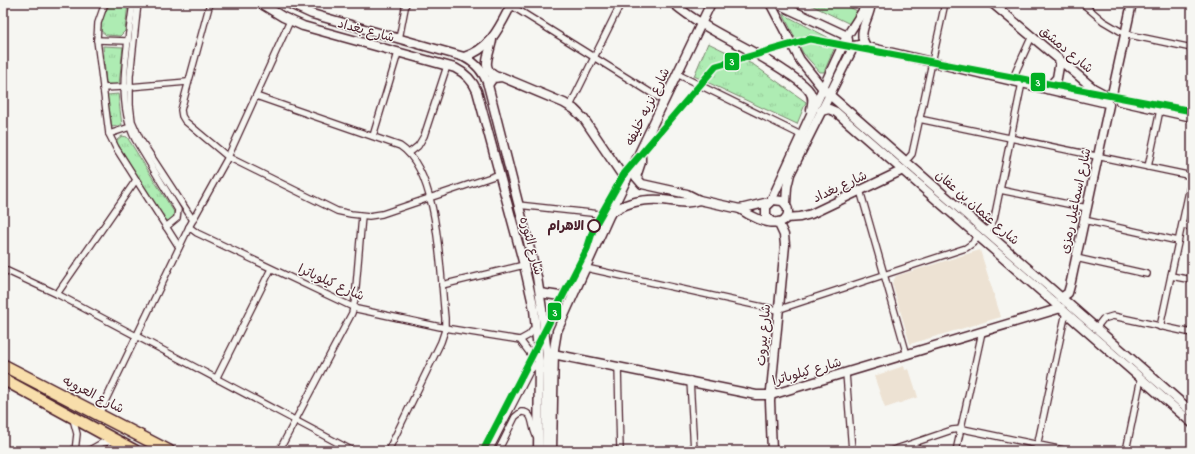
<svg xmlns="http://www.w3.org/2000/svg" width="1195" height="454" font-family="'Indie Flower','Playpen Sans Arabic',sans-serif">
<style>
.built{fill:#ede2d3}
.grass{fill:url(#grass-tufts);stroke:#7c866f}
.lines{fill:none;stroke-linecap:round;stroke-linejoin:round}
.street-casing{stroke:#4a1f2b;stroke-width:8}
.secondary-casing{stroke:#4a1f2b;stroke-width:11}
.highway-casing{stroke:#4a1f2b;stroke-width:14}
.street{stroke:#f6f6f2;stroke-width:5.5}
.secondary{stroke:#f6f6f2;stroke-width:8}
.highway{stroke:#f8deab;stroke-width:11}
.metro-1-casing{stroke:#f6f6f2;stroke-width:10}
.metro-1{stroke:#00af23;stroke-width:7}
.stop-dot{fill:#f6f6f2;stroke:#4a1f2b;stroke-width:2}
.labels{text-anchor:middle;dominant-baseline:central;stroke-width:3;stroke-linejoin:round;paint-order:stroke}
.street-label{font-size:13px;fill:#4a1f2b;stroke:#f6f6f2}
.stop-label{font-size:13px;font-weight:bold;fill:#4a1f2b;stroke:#f6f6f2;text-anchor:end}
.line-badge{stroke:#f6f6f2;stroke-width:1.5}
.badge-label{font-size:11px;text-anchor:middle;font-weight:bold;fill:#fff}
</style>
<defs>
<pattern id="grass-tufts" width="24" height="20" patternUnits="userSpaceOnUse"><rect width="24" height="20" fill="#aeecb3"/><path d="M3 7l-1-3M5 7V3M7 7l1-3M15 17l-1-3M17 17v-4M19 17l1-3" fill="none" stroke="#97ca9a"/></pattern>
</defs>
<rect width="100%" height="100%" fill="#f6f6f2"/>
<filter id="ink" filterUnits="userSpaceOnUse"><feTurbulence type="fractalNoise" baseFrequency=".025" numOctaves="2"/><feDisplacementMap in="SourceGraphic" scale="8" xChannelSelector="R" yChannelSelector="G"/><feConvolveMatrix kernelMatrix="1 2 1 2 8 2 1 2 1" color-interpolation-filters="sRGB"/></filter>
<g filter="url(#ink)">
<g class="built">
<path d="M980,250L1001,317L910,344L892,283L896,276Z"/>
<path d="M904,366L905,370L909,369L918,397L885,408L874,376Z"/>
</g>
<g class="grass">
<path d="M110,3H128L125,31L120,36L106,35L100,30L103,17Z"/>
<path d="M807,3H842L857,11L850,24Z"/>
<path d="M783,14L833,40L835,47L824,72H820L803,53Z"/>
<path d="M708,43L754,65L806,102L797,124L694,76Z"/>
<path d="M103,46L123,47L119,85L106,84Z"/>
<path d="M118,94L122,125L112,127L107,95Z"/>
<path d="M122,136L127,137L174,212V218L169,221L164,219L117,143V140Z"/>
</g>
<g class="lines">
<g class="street-casing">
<g id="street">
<path d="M105,3L98,23L97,40L109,134L116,148L179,247"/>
<path d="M133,3C128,45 115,101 135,139L178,210L177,218L166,227"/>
<path d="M138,3L130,76V105L132,121L140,139L193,220"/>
<path d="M210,3L181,110L182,116L185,121L228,157L337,211L351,214L369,216L382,214L500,174"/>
<path d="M507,3L664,101"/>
<path d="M1082,3L1103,21L1125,34L1192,48"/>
<path d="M399,39L406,3"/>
<path d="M97,40L128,41"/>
<path d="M677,74L801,135"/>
<path d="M1012,80L1032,36"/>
<path d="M129,87L187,82"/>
<path d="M103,88L124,87"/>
<path d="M256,96L400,146C440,172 440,274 445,318V330L441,342L388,451"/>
<path d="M570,106L621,3"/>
<path d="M919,119L1192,176"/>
<path d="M109,134L130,127"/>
<path d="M373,136L398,53"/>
<path d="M409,153L418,146L424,136L447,66"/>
<path d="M905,162L912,154L945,3"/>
<path d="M1148,167L1160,110"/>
<path d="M860,190L907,355"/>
<path d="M1000,190L1087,208"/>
<path d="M518,205L609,215"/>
<path d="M1084,220L1178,241"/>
<path d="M1182,225L1192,227"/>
<path d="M189,227L197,233L357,309L445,328L520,340L532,356L539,360"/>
<path d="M985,232L990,227L994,219L1022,83"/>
<path d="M1076,258L1147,274"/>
<path d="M586,268L777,310L966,248L973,243L977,234"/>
<path d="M3,269L57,294L353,451"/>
<path d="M1171,276L1192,280"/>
<path d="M442,285L524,265"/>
<path d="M57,294L136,180"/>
<path d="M1160,327L1192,177"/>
<path d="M1096,328L1103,319L1113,316L1192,333"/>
<path d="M520,340L529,335L536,326"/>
<path d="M618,366L620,451"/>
<path d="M846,373L852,451"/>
<path d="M216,379L271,269"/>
<path d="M690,380L694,451"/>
<path d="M99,414L189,227L228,157L290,21"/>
<path d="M73,419L77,434L75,451"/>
<path d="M88,451L102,443L113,441"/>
<path d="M279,451L352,313L355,299L362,216"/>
<path d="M489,451L530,371L539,361"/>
<path d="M498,451L515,417L521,412C536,411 530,431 538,438"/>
<path d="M890,451L952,430L963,429L1068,451"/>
<path d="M956,451L982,332"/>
<path d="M1036,451L1066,312"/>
<path d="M1126,451L1141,378"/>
</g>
</g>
<g class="secondary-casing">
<g id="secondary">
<path d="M260,3L283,17L303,26L455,68C465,73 473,81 477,91L524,265L534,309L539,361L538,451"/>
<path d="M288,3L312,14L464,57C476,63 484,72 488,85L537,277L542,309L547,356L546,451"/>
<path d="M673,3C707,32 750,47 786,72C794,78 805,84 810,92C814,98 812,103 811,110"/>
<path d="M770,3L800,60L824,90L1192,412"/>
<path d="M776,3L847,36L848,40"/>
<path d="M992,3L1093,88L1108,96"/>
<path d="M492,40C490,54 479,69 497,77"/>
<path d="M854,46L859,45L1107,103"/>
<path d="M867,47C855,33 870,19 871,3"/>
<path d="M464,57C491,49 500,26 512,3"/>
<path d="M488,85L493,78L502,77L564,103L574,109L584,119L626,181"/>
<path d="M1047,89L1057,78L1060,61"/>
<path d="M1112,94L1132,3"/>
<path d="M1120,101L1192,117"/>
<path d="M821,111L829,109L836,112L1192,423"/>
<path d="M641,152V162L636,177L642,184L687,194L699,200L740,209L769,202"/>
<path d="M771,201L847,36L868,3"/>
<path d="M786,204L787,187L790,174L854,46"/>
<path d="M740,209C750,216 767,225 779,222C791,220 790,206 782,201L773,200L766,207V216L773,222"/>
<path d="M611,213C629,200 649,198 671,201C680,202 689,204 699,200"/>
<path d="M786,218L800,217L811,214L903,170"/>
<path d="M540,293L560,296L567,292L576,282"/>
<path d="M1061,298L1068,293L1070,286L1109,105"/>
<path d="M553,354L756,395H771L1061,308"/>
<path d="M552,451L554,349L557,331L610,214L711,3"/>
<path d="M772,451L770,401L785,245L784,235L778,222"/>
</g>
</g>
<g class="highway-casing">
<g id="highway">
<path d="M3,365L169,451"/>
<path d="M3,379L135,451"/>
</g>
</g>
<use href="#street" class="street"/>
<use href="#secondary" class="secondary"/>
<use href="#highway" class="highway"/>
<g class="metro-1-casing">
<path id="metro-1" d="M483,451L587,249L594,227L624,174L716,66L810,39L1192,111"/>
</g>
<use href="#metro-1" class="metro-1"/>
</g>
</g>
<circle class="stop-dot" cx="594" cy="226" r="6"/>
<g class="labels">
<g class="street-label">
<text transform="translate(366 31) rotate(15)">شارع بغداد</text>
<text transform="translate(1066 50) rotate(40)">شارع دمشق</text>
<text transform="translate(648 107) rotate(-64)">شارع نزيه خليفه</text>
<text transform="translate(840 187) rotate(-25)">شارع بغداد</text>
<text transform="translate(1076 201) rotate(-78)">شارع اسماعيل رمزى</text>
<text transform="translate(977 208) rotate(41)">شارع عثمان بن عفان</text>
<text transform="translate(531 246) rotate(75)">شارع الثوره</text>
<text transform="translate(331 283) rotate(24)">شارع كيلوباترا</text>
<text transform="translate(764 335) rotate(-85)">شارع بيروت</text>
<text transform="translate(807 372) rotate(-16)">شارع كيلوباترا</text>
<text transform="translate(93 395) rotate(27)">شارع العروبه</text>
</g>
<g class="stop-label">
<text x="584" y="226">الاهرام</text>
</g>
</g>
<g class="line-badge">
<rect x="724" y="52" width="16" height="19" rx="4" fill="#00af23"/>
<rect x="1030" y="72" width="16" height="20" rx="4" fill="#00af23"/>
<rect x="547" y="302" width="15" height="19" rx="4" fill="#00af23"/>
</g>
<g class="badge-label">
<text x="732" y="65">3</text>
<text x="1038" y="86">3</text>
<text x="555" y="316">3</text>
</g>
<rect width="1195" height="454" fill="none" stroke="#f6f6f2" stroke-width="16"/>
<rect x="8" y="8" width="1179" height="438" fill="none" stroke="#4a1f2b" stroke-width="1.5" filter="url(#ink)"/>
</svg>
